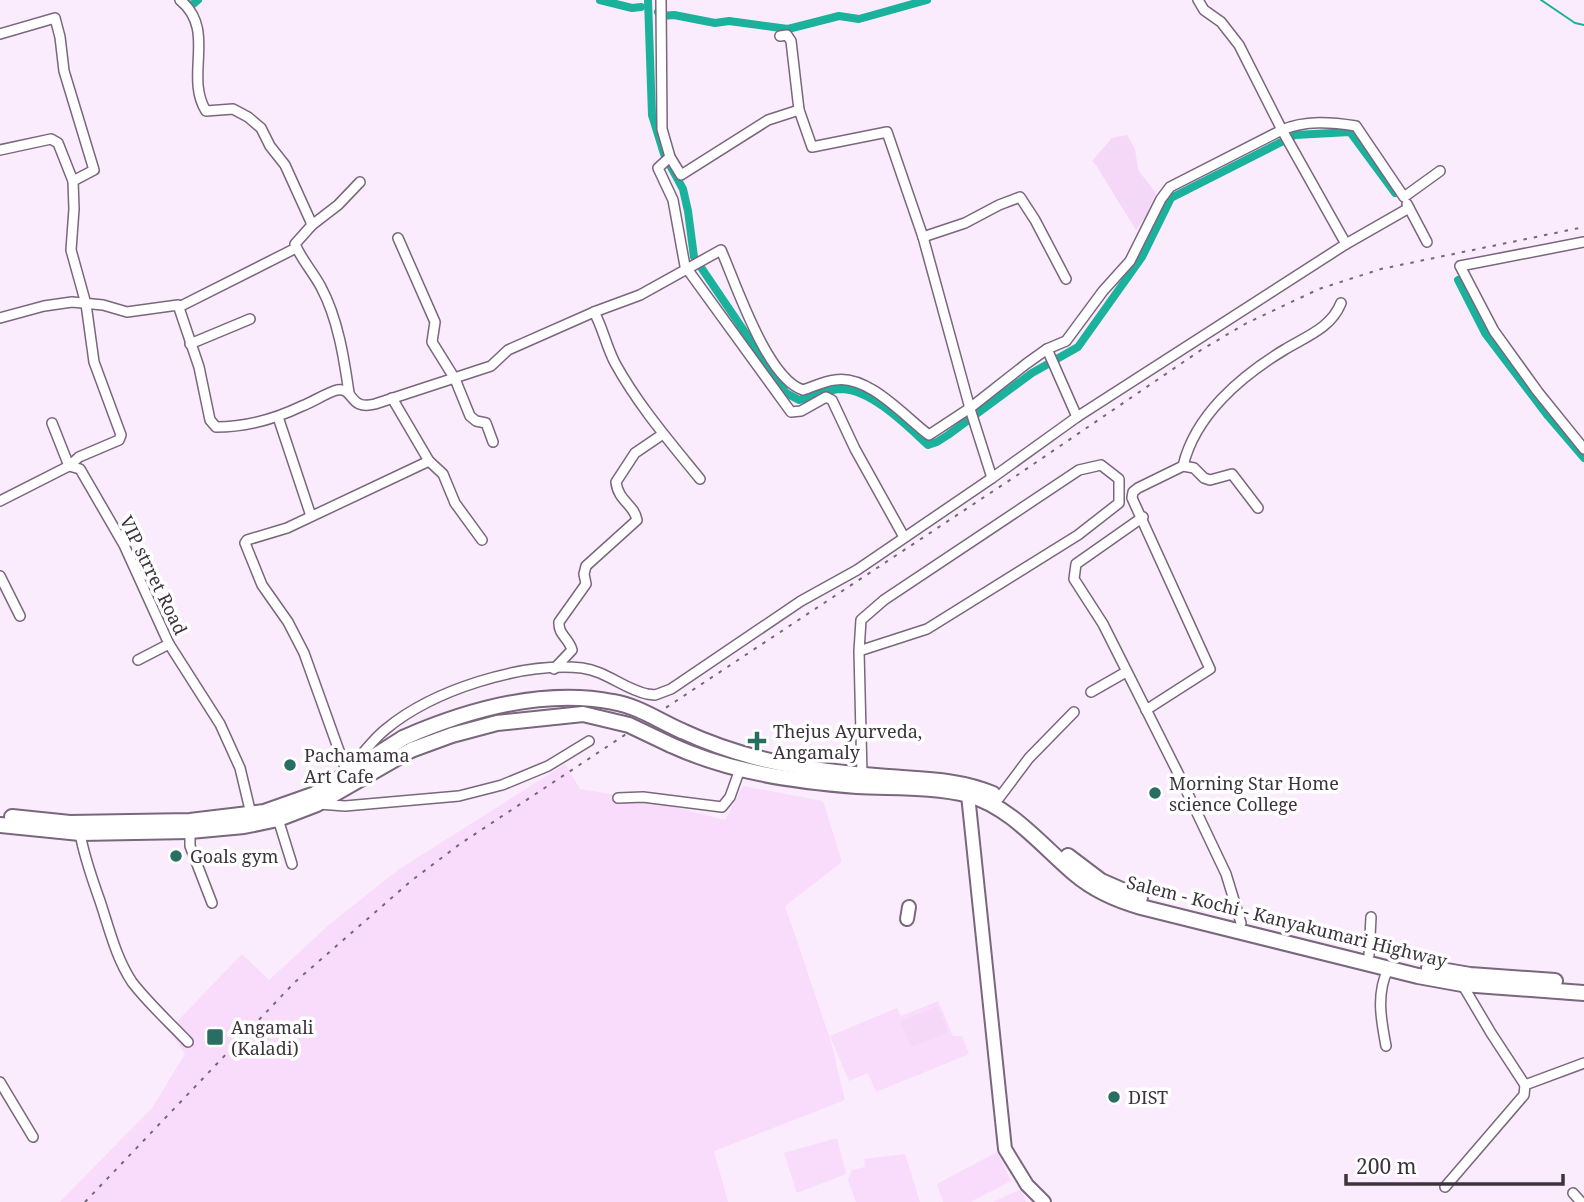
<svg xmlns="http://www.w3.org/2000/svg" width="1584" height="1202" font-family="'Noto Serif',serif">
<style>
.built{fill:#f9dbfc}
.green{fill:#f5d7f8}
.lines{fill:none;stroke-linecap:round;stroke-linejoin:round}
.stream{stroke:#1ab29c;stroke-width:2}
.canal{stroke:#1ab29c;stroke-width:8}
.minor-casing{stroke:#7a667d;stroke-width:12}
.major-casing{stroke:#7a667d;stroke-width:16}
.highway-casing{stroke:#7a667d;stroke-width:18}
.minor{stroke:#fff;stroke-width:9}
.major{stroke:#fff;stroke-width:12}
.highway{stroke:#fff;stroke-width:14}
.rail{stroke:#746a76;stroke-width:2;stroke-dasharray:3.5 7;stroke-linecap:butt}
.highway-bridge-casing{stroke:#7a667d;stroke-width:18;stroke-linecap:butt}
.highway-bridge{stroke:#fff;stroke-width:14}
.poi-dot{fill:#286e62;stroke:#fff;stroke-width:2.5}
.labels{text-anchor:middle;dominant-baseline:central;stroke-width:7;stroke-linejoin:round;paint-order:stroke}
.street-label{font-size:18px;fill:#3c333d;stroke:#fff}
.poi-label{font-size:18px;fill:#3c333d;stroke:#fff;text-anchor:start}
</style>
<rect width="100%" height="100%" fill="#faecfc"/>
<g class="built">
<path d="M565,764L580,789L647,800L725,820L743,786L823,801L842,862L785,906L831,1042L845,1100L714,1151L728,1202H60L152,1108L185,1054L169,1030L242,954L269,980L330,924L398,870Z"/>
<path d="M938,1001L953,1036H962L969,1054L876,1092L868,1073L849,1081L830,1036L897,1008L901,1016Z"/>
<path d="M837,1138L846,1174L797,1193L784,1153Z"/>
<path d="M997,1152L1011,1181L970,1202H943L937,1184Z"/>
<path d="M905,1154L920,1202H856L848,1180L852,1170L865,1167L864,1159Z"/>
<path d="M1021,1189L1026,1202H993Z"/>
</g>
<g class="green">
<path d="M1127,135L1135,149L1138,170L1156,193L1146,216L1136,230L1096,165L1092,161L1112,138Z"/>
<path d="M938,1006L948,1032L911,1047L901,1021Z"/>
</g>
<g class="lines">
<path class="stream" d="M1541,0L1575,23L1584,25"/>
<g class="canal">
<path d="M600,0L632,8L641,7"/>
<path d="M648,0L652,115L664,154L683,189L688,211L694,257L786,393L799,400C813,397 828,389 842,389C872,390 907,426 928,445L937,442L948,435L1032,373L1078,347L1142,257L1171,198L1295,135L1350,132L1395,193"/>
<path d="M184,3L192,5L198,0"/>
<path d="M658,12L661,16L674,15L715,23L729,21L788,29L839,16L859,19L927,0"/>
<path d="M1458,280L1485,333L1548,416L1584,458"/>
</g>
<g class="minor-casing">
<g id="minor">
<path d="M180,0C217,30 184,76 206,111L233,109L248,117L261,128L270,146L285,165L310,220L312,225L295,244C301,259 313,272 321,287C338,319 344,358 349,393"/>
<path d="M661,0L662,129L670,157L681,175L768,120L799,110"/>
<path d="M0,34L55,18L60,37L64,71L94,170L73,181"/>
<path d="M780,36L787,35L791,41L799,110L812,147L887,132L923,237L971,412L992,478"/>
<path d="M0,150L51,139L58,143L73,181L74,209L71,250L86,304L94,362L121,435L119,440L79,457L69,466L52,423"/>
<path d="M670,157L658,168L673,200L685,266L791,412L801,411L826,397L832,400L855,449L904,537"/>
<path d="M1407,204L1427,242"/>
<path d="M312,225L338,205L360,182"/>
<path d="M923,237L965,223L999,205L1020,197L1035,220L1066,279"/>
<path d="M398,238L435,322L432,342L455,379L470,416L476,421L486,423L493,442"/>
<path d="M1584,242L1460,266L1494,331L1538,392L1584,449"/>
<path d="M1346,244L1409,208"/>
<path d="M179,307L296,248"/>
<path d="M594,312L640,295L721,250C736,284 767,379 803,390C813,387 824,381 835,380C868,374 905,417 929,435L970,408L1026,364L1047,349L1066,341L1103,291L1130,261L1161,199L1170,187L1282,130C1305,120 1331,122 1356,126L1404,197L1440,171"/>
<path d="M0,318L44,306L72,302L103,305L127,312L178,305L199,367L210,420L216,427C246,427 275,419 302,406C313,402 326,393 337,390C355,387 348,411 375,404L491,366L508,350L594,312C603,328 606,346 615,363C638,405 670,442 700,479"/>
<path d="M190,344L250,319"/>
<path d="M1047,349L1077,417"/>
<path d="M392,398L429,461L443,474L455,503L482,540"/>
<path d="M278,417L311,516"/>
<path d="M429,461L287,528L247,540L245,543L262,585L288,622L304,653L347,773C359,758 371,741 386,729C433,690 521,662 582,668C606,671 624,689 647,694L655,695L671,689L801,601L857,570L992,478L1077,417L1346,244L1282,130L1239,45L1221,22L1204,10L1198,0"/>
<path d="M1183,466C1195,415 1241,376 1284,350C1307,336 1331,328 1341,303"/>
<path d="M0,501L69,466L80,469L124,545L169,644L220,724L240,768L251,814"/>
<path d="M1143,517L1076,564L1074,579L1103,624L1178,773L1226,874L1241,923"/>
<path d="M0,576L20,616"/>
<path d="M859,651L927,629L1078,535L1119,503V479L1101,465L1079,470L884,600L861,620L859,651L862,775"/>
<path d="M138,660L169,644"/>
<path d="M554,669L572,650C569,638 558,635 559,622L586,584L584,574L586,566L637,520C634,504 618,501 616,482L635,453L663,434"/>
<path d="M1091,692L1126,672"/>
<path d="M1146,710L1210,669L1132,498L1133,492L1138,488L1183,466L1194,468L1204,478L1210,480L1232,474L1258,508"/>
<path d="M618,798L643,797L722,807L730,797L740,769"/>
<path d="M999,798L1029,758L1074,712"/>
<path d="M319,804L345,806L459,796L502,785L548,766L589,741"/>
<path d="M278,819L292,864"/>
<path d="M190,831V846L212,903"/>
<path d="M80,833C84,857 92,878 100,901C109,928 116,958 132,982C148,1003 169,1022 188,1042"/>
<path d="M1369,955L1371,917"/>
<path d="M1386,1046C1381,1020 1376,994 1388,969"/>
<path d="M0,1082L33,1137"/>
<path d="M1525,1085L1584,1063"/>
<path d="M1445,1187L1524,1095L1525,1085L1491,1033L1462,984"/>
<path d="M1573,1193L1581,1202"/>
</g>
</g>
<g class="major-casing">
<g id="major">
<path d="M972,789L968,795L1005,1149L1027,1185L1044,1202"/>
<path d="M907,919L909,907"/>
</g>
</g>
<g class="highway-casing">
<g id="highway">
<path d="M682,731C747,761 805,770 876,776C916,780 956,778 993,794"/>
<path d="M671,745C730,772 793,781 857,786C894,788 933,786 969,795C1011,807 1042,846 1075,874C1095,891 1116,900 1141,907L1418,976L1462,984L1584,993"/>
<path d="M12,817L70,823L190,821L264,812L315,794L403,738"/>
<path d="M0,825L80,833L190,831L244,826L278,819L317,804L411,750"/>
<path d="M1068,856L1101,881L1140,898"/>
<path d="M1429,968L1470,975L1555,981"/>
</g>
</g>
<use href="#minor" class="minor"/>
<use href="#major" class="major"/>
<use href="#highway" class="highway"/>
<path class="rail" d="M85,1202L295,982L411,881L460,844L1019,474L1201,350L1245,324L1319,289L1381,269L1584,227"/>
<g class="highway-bridge-casing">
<g id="highway-bridge">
<path d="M403,738C467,710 542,688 613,702C638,706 659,721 682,731"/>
<path d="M411,750L452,735L497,723L583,714L629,725L671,745"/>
</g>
</g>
<use href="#highway-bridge" class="highway-bridge"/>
</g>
<g class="poi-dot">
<path d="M753.5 730.5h7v7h7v7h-7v7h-7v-7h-7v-7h7z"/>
<circle cx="290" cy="765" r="7"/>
<circle cx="1155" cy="793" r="7"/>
<circle cx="176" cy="856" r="7"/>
<rect x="206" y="1028" width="18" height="18" rx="3.5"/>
<circle cx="1114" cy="1097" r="7"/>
</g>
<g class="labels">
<g class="street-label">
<text transform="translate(154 575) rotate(64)">VIP strret Road</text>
<text transform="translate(1287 921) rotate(14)">Salem - Kochi - Kanyakumari Highway</text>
</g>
<g class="poi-label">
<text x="773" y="731">Thejus Ayurveda,<tspan x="773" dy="21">Angamaly</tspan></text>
<text x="304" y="755">Pachamama<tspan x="304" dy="21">Art Cafe</tspan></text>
<text x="1169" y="783">Morning Star Home<tspan x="1169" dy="21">science College</tspan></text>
<text x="190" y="856">Goals gym</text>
<text x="231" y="1027">Angamali<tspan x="231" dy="21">(Kaladi)</tspan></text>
<text x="1128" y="1097">DIST</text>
</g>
</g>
<path d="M1346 1174v10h217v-10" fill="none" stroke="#3c333d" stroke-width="3.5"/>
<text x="1356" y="1174" font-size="21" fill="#3c333d" stroke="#ffffff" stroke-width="5" paint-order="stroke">200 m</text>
</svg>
